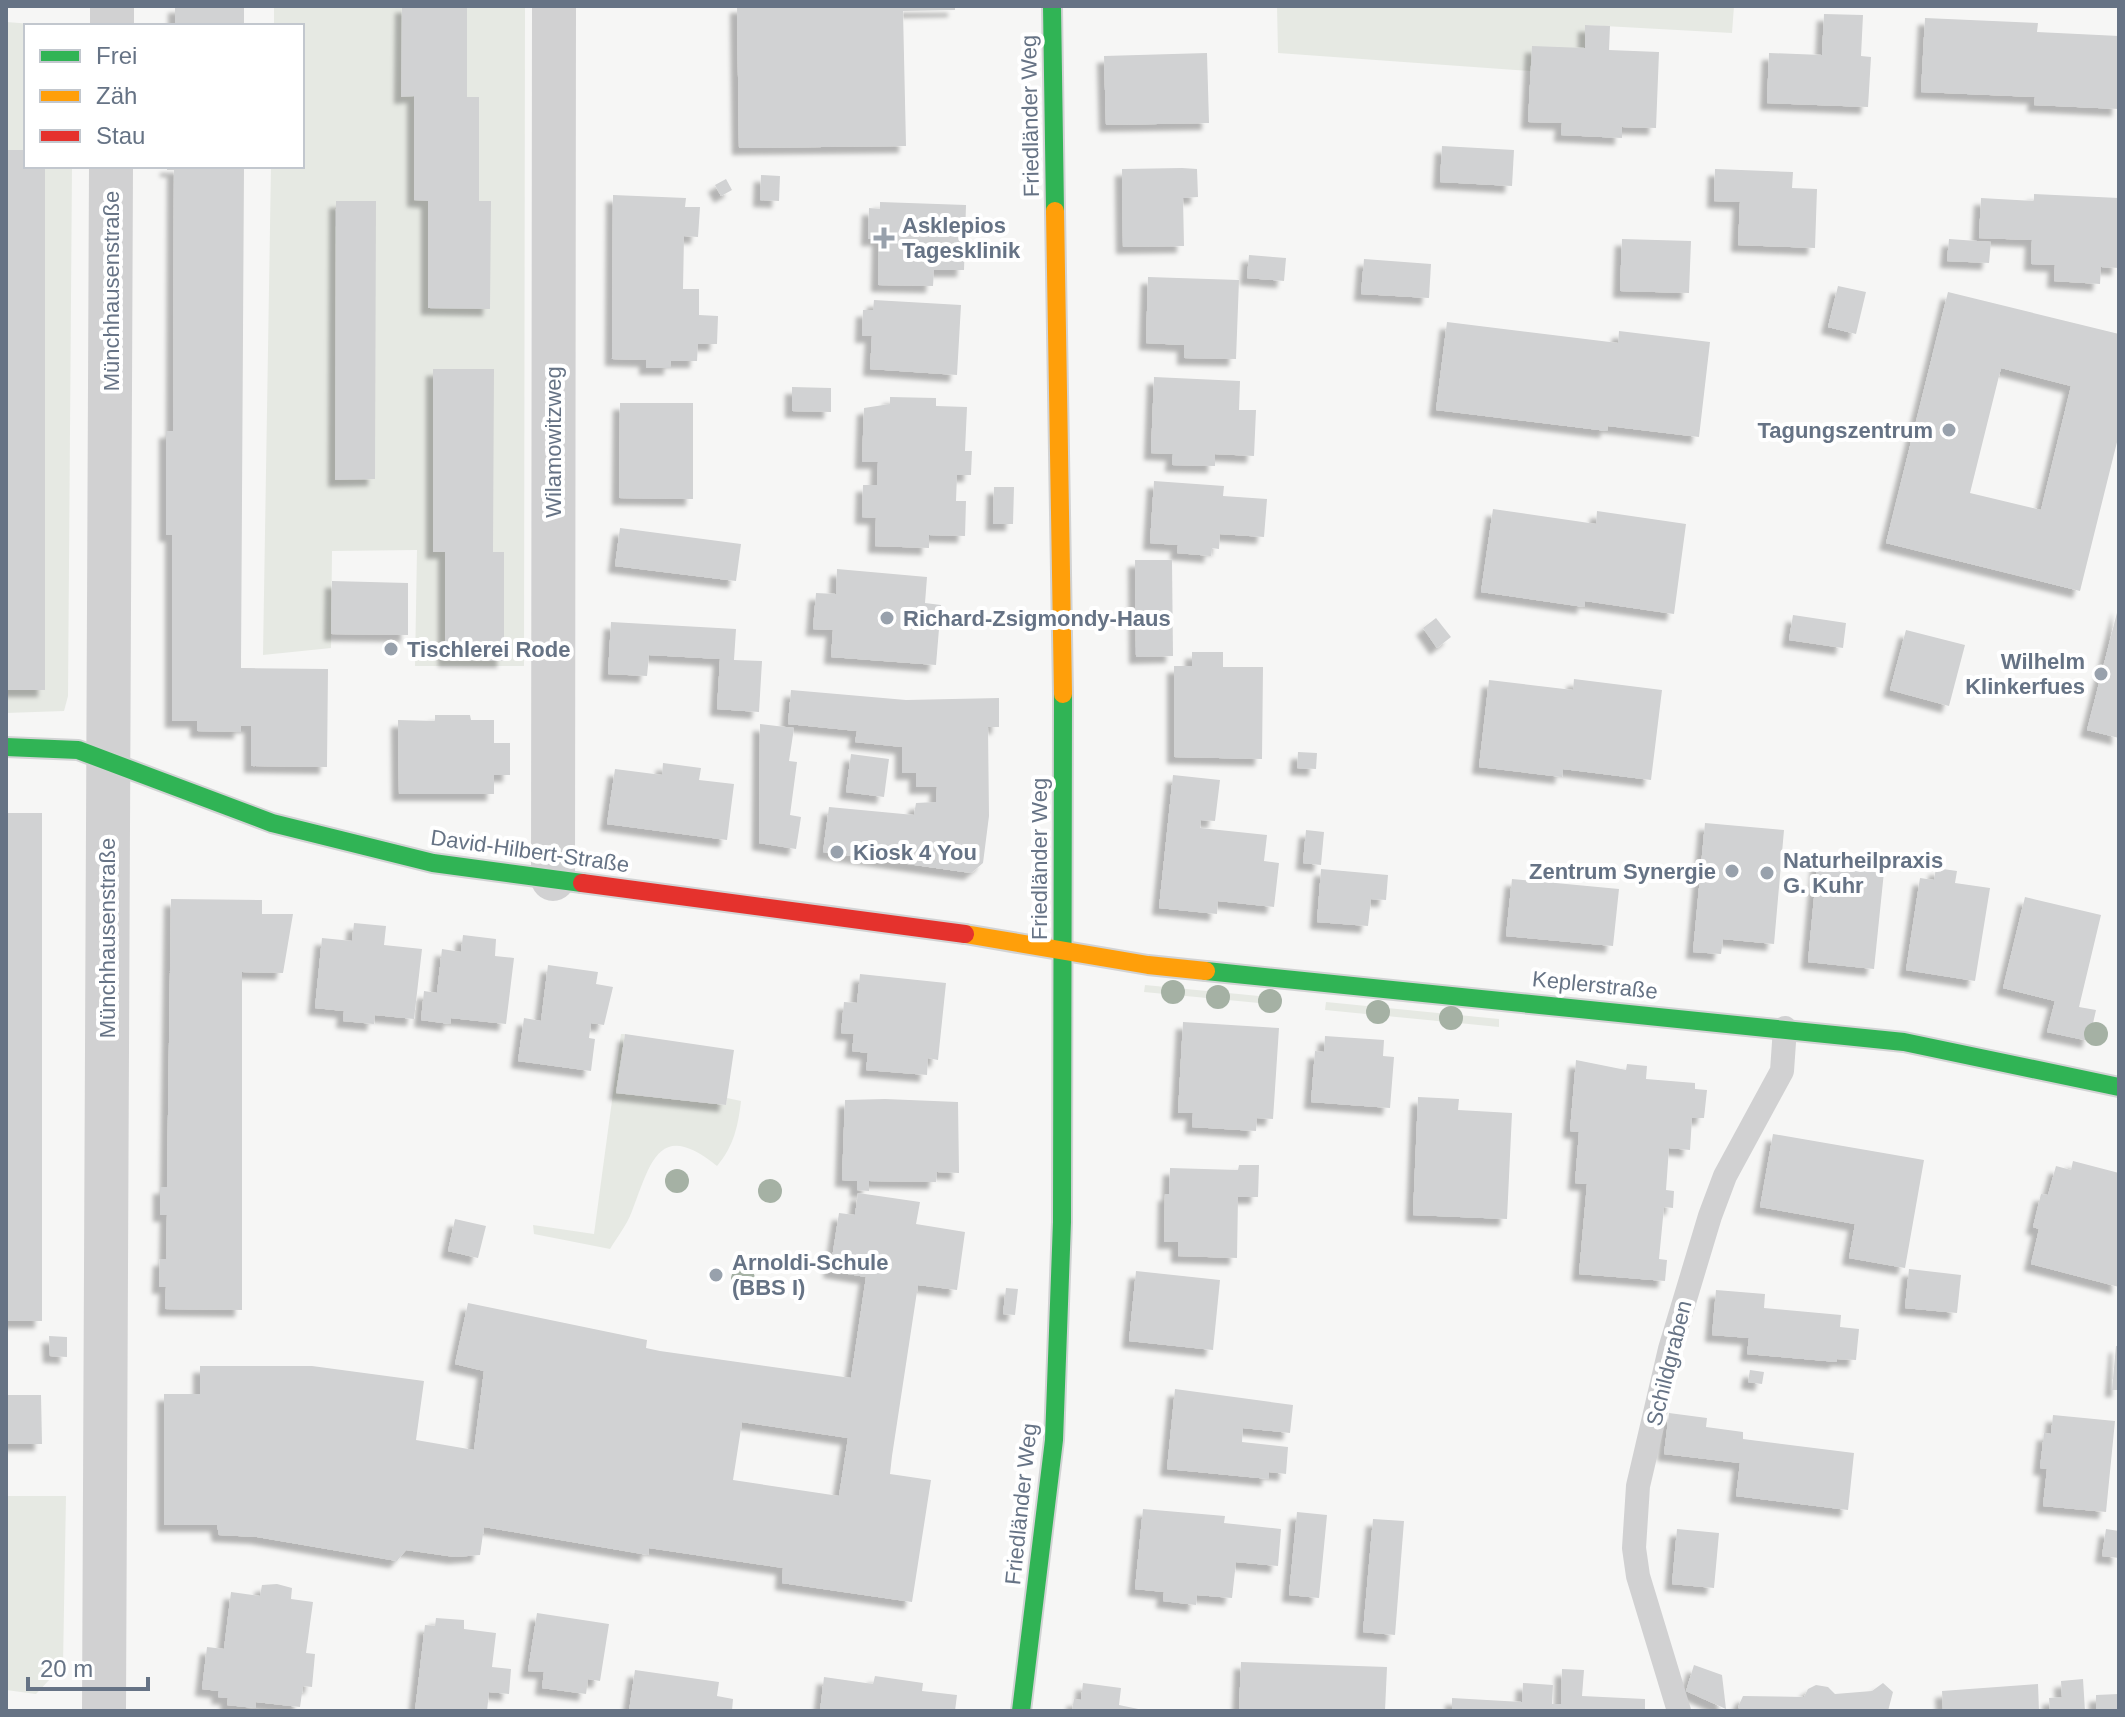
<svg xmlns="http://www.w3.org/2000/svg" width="2125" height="1717" font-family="Arial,sans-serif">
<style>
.green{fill:#e6e9e3}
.building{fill:#d1d2d3;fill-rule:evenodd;filter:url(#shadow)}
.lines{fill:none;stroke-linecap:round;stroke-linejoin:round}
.fast-casing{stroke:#d2d3d4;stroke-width:22}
.slow-casing{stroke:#d2d3d4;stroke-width:22}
.jam-casing{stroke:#d2d3d4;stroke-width:22}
.lane{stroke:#d1d1d2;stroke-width:24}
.street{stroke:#d1d1d2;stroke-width:44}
.fast{stroke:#30b455;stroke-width:18}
.slow{stroke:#ff9f0a;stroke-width:18}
.jam{stroke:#e5322d;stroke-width:18}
.tree{fill:#a5b1a4}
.poi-dot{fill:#98a1ac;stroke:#fff;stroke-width:3}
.labels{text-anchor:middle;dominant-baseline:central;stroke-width:8;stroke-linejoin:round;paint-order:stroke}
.street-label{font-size:22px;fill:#667385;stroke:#fff}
.poi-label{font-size:22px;font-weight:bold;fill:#667385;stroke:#fff;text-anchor:start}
</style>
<defs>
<filter id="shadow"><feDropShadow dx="-7" dy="7" stdDeviation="2" flood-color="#0004"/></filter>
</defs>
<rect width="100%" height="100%" fill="#f6f6f5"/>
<g class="green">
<path d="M274,6H525L524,666H415L417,550L332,551L331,648L263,655L271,166H302V26H274Z"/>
<path d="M1277,6H1734L1732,33L1586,25L1585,48L1531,71L1278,53Z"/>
<path d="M6,22L59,26H26V166H72L68,696L64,711L6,713Z"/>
<path d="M1145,985L1280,998V1005L1144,992Z"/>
<path d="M1326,1002L1499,1019V1027L1325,1010Z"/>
<path d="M621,1034H625L617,1093L726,1105L727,1098L741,1101C738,1126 734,1146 717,1166C659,1119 651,1162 632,1211C627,1225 617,1237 610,1249L534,1234L533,1225L594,1234Z"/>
<path d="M6,1496H66L63,1665L36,1694L6,1690Z"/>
</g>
<g class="building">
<rect x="175" y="6" width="69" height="20"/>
<path d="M402,6H467V97H479V201H491L490,309L428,308V201L414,200V96L401,97Z"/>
<path d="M737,6H955V10L903,11L906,146L739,148Z"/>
<path d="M1824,14L1863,15L1861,56L1871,57L1868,107L1767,103L1769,53L1822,55Z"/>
<path d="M1925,18L2038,23L2037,32L2119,36V109L2034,105L2035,97L1921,92Z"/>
<path d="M1585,25L1610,26L1609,50L1659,52L1656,128L1622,127V138L1561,135L1562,123L1528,122L1532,46L1585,48Z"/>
<path d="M1207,53L1209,123L1106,125L1104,56Z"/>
<path d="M1442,146L1514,150L1512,186L1440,182Z"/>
<path d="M6,150H26V166H45V690H6Z"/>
<path d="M167,166H244L241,668L328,669L327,767L251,766V726H241V732L197,731V721H172V535H166V431H173L174,170H167Z"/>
<path d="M1182,168L1197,169L1198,197L1183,198L1184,246L1123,247L1122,169Z"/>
<path d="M1715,169L1793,172L1792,188L1817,189L1815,248L1738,245L1740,202L1714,201Z"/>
<path d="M761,175L780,176L779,201L760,200Z"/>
<path d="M726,179L732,190L721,196L715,185Z"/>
<path d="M2034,194L2119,198V268L2101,267L2100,284L2054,281L2055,265L2031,264L2032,240L1979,238L1981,198L2034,201Z"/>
<path d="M613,195L686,198L685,207H700L698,237L684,236L683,289H699V315L718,316L717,344H698L697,361H671V368H646V360L612,359Z"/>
<path d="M336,201H376L375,479L335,480Z"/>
<path d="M880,202L966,205L964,270H934L933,286L878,285L879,239H868L869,208L880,209Z"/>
<path d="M1622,239L1691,241L1689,293L1620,291Z"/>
<path d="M1949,239L1991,242L1989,263L1947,261Z"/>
<path d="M1249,255L1286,258L1284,281L1247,278Z"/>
<path d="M1364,259L1431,264L1429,298L1361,294Z"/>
<path d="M1148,277L1239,280L1236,359L1184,358V345L1146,343Z"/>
<path d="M1838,286L1866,292L1856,334L1828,327Z"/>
<path d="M1948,292L2119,334V434L2080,591L1886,543ZM2001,368L2071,386L2041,510L1970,493Z"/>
<path d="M874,300L961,305L957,375L870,369L872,336H862L863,310H873Z"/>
<path d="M1447,322L1618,343L1619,331L1710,342L1699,437L1608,426L1607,431L1436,410Z"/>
<path d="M433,369H494L493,552H504V661L445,660V552H433Z"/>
<path d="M1154,377L1240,381L1239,410H1256L1254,456L1215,454V466L1172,465L1173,454L1151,453Z"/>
<path d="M792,387L831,388V412L792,411Z"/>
<path d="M890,397L936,398V406L967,407L965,451H972L971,475H957L956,501H966L965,536L929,535V548L875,546L876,518L862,517L863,485H877L878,462H862L864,408L890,404Z"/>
<path d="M620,403H693V499L619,498Z"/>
<path d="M1154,481L1224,486L1223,496L1267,499L1264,537L1220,534L1219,549L1212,548L1211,556L1177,553L1178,545L1150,543Z"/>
<path d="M994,487H1014L1013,524H993Z"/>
<path d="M1493,509L1596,524L1597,511L1686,524L1674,614L1585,601L1584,607L1481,592Z"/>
<path d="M620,528L741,544L736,581L615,566Z"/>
<path d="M1135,560H1172L1173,656L1136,657Z"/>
<path d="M837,569L927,577L925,603L941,605L936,665L831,657L833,630L813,629L816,593L836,594Z"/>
<path d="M332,581L408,583V635L331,634Z"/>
<path d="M2119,605V738L2087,730Z"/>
<path d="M1793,615L1846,623L1843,648L1789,640Z"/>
<path d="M1436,618L1451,637L1437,648L1423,628Z"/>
<path d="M611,622L736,629L734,660L762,661L759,712L717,709L720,659L649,655L647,676L608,674Z"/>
<path d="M1906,630L1965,645L1949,706L1890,690Z"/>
<path d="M1192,652H1223V667H1263L1262,759L1174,757V666H1192Z"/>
<path d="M1574,679L1662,690L1651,780L1563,769L1562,777L1479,767L1489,680L1573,690Z"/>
<path d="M791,690L906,700L999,698V727H988L989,816L983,863L971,873L823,852L829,807L914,815L916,803L936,802L937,787H916V773H902V747L855,742L857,731L788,724Z"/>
<path d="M435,715H470L471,720H494V743H510V775H494V794H399L398,720L435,721Z"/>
<path d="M760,724L794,728L789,761L797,762L790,815L801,817L796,849L759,843Z"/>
<path d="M1298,752L1317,753L1316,769L1297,768Z"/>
<path d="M851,754L889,759L884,797L846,792Z"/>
<path d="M663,763L701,768L699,780L734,784L727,840L607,824L615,769L662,775Z"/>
<path d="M1173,775L1220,780L1215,821L1201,820L1200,828L1267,835L1264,861L1279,863L1274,907L1218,901L1217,914L1159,908Z"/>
<rect x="6" y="813" width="36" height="508"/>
<path d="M1705,823L1784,830L1774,944L1723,939L1721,954L1693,952Z"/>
<path d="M1306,830L1324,832L1321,865L1303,863Z"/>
<path d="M1818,855L1885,862L1874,969L1808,962Z"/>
<path d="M1936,868L1957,871L1955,883L1990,888L1975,981L1906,970L1920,878L1934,880Z"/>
<path d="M1321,869L1388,875L1386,900L1371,899L1368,926L1317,922Z"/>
<path d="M1512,879L1619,889L1613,946L1506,936Z"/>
<path d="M2025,897L2101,915L2079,1007L2096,1010L2089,1041L2047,1032L2055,1001L2003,988Z"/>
<path d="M171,899L262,900V914H293L283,973L242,972V1310L165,1309L166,1287H159L160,1259H166L167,1215H160V1187H167Z"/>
<path d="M354,923L386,926L384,945L422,949L414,1019L375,1015L374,1024L343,1021L344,1011L315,1008L322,938L352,941Z"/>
<path d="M463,935L496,939L495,956L514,958L506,1024L451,1018L450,1024L421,1020L424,991L437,993L442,949L461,952Z"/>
<path d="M548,965L598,972L596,984L613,987L604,1025L591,1023L589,1038L595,1039L591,1071L518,1061L524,1018L541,1021Z"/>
<path d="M860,974L946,983L938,1060L928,1058L927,1075L866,1070L868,1053L852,1051L854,1034L841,1033L844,1002L857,1003Z"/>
<path d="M1183,1022L1279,1028L1273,1119L1257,1118L1256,1131L1192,1127L1193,1113H1178Z"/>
<path d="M625,1034L734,1050L726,1105L616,1093Z"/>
<path d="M1325,1036L1384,1040L1383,1056L1394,1057L1390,1108L1311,1102L1315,1051L1324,1052Z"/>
<path d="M1576,1060L1626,1070L1627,1064L1647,1066L1646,1079L1695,1083V1089L1707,1090L1704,1118H1692L1690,1150L1669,1148L1666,1190L1674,1191L1673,1208L1664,1207L1659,1259L1667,1260L1665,1281L1579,1274L1587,1184L1575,1183L1579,1132L1570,1131Z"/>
<path d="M1418,1097L1459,1099L1458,1110L1512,1113L1507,1219L1413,1215Z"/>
<path d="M885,1099L958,1102L959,1173L937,1172L936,1182L869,1181V1191L857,1190V1181L842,1180L845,1100Z"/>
<path d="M1773,1134L1924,1160L1905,1268L1849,1258L1855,1224L1760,1207Z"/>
<path d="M2073,1161L2119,1173V1287L2031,1264L2039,1229L2033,1227L2041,1194L2048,1195L2056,1166L2071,1170Z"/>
<path d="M1239,1165H1259L1258,1197H1238L1237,1258L1178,1256V1242H1164L1165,1194H1169L1170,1168L1238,1170Z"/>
<path d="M858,1193L920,1202L916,1224L965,1232L957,1290L918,1285L892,1456L890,1474L931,1480L912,1602L782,1583L783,1568L649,1548L648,1555L484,1527L480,1555L455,1557L406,1550L397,1561L257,1537L219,1535L217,1525H164V1394H200V1366H312L424,1381L416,1440L474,1450L484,1371L455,1364L468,1303L647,1340L646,1348L660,1351L851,1378L866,1277L830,1271L839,1213L855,1215ZM742,1422L848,1438L839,1496L733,1480Z"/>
<path d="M455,1219L486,1226L478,1258L448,1251Z"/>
<path d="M1909,1269L1961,1275L1957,1313L1905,1308Z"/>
<path d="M1136,1271L1220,1280L1213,1350L1129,1341Z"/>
<path d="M1006,1288L1018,1289L1015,1315L1003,1314Z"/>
<path d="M1716,1290L1765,1294L1764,1308L1841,1315L1840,1327L1859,1329L1856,1360L1837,1359V1362L1747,1354L1749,1338L1712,1335Z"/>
<path d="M49,1336L67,1337V1357L50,1356Z"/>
<path d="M2116,1346H2119V1390H2112Z"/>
<path d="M1750,1370L1764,1372L1762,1384L1748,1382Z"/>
<path d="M1175,1389L1293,1405L1290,1433L1243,1428L1242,1442L1288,1447L1286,1474L1269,1472V1479L1167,1469Z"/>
<path d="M6,1395H41L42,1444H6Z"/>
<path d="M1669,1413L1707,1418L1706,1427L1743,1432V1439L1854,1453L1848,1510L1736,1496L1740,1463L1664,1454Z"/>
<path d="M2053,1415L2115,1421L2106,1512L2043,1506L2047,1469L2040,1468L2044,1433L2051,1434Z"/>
<path d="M1143,1509L1225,1516L1224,1523L1281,1529L1278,1566L1236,1562L1232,1598L1197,1595L1196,1605L1163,1601L1164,1592L1135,1589Z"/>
<path d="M1297,1512L1327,1515L1319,1598L1289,1595Z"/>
<path d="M1373,1519L1404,1521L1395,1635L1363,1632Z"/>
<path d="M1677,1529L1719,1533L1714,1588L1672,1584Z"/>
<path d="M2106,1529L2119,1531V1558L2102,1556Z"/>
<path d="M277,1584L292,1588L291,1599L313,1602L306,1653L315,1654L312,1687L303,1686L300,1707L256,1702L255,1708L227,1705L228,1698L218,1697L219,1691L202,1689L207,1647L224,1649L231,1592L260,1596L262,1585Z"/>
<path d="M537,1613L609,1624L600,1681L588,1679L586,1694L542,1688L544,1672L528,1671Z"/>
<path d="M436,1618L464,1620V1629L496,1633L492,1667L511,1669L509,1694L489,1692L487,1711H415L425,1625L435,1626Z"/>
<path d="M1241,1662L1387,1667L1385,1711H1239Z"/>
<path d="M1694,1665L1722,1675L1726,1709L1686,1691Z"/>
<path d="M1562,1669L1584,1670L1582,1696L1645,1699V1711H1452V1698L1522,1702L1523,1683L1553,1685L1552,1704H1561Z"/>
<path d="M635,1670L719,1682L717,1696L733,1699L732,1711H629Z"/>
<path d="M875,1676L923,1683L922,1691L957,1695L955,1711H820L824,1677L873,1684Z"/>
<path d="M2083,1679L2085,1711H2050L2049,1698L2062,1697L2061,1681Z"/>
<path d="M1083,1683L1121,1688L1119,1705L1148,1711H1072L1074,1699L1081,1700Z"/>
<path d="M1883,1683L1893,1692L1888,1711H1741L1738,1707L1743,1696L1804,1697L1808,1689L1816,1685L1828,1687L1835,1694L1872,1691Z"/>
<path d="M2038,1684L2039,1711H1943L1942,1691Z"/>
<path d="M2119,1694V1711H2096V1695Z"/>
</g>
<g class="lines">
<g class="fast-casing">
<g id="fast">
<path d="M1052,6L1055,211"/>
<path d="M6,747L78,750L272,823L433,863L582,883"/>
<path d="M1206,971L1904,1042L2119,1087"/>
<path d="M1021,1711L1054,1440L1062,1222L1063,694"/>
</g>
</g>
<g class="slow-casing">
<g id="slow">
<path d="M1055,211L1063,694"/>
<path d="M965,934L1148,965L1206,971"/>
</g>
</g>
<g class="jam-casing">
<path id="jam" d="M582,883L965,934"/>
</g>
<path class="lane" d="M1679,1711L1638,1576L1634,1548L1638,1486L1670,1349L1710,1216L1725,1176L1782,1071L1785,1028"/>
<g class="street">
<path d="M112,26V6"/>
<path d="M553,879L554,6"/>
<path d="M104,1711L111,166"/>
</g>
<use href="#fast" class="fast"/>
<use href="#slow" class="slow"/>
<use href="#jam" class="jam"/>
</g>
<g class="tree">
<circle cx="1173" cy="992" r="12"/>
<circle cx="1218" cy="997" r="12"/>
<circle cx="1270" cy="1001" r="12"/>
<circle cx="1378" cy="1012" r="12"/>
<circle cx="1451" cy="1018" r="12"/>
<circle cx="2096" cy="1034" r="12"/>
<circle cx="677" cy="1181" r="12"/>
<circle cx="770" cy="1191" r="12"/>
<circle cx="743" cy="1279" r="12"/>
</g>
<g class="poi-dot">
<path d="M880 226h8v8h8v8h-8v8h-8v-8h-8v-8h8z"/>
<circle cx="1949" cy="430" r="8"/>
<circle cx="887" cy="618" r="8"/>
<circle cx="391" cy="649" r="8"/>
<circle cx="2101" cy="674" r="8"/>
<circle cx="837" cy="852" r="8"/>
<circle cx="1732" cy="871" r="8"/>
<circle cx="1767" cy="873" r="8"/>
<circle cx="716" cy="1275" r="8"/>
</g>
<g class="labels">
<g class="street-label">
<text transform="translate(1030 116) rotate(-91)">Friedländer Weg</text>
<text transform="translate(111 291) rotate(-90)">Münchhausenstraße</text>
<text transform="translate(553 442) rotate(-90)">Wilamowitzweg</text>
<text transform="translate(530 851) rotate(8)">David-Hilbert-Straße</text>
<text transform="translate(1039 859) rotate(-90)">Friedländer Weg</text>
<text transform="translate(107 938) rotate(-90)">Münchhausenstraße</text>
<text transform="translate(1595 985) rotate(6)">Keplerstraße</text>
<text transform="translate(1669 1363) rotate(-76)">Schildgraben</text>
<text transform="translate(1021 1504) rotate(-84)">Friedländer Weg</text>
</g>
<g class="poi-label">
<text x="902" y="225">Asklepios<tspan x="902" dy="25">Tagesklinik</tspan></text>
<text x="1933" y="430" text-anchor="end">Tagungszentrum</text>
<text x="903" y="618">Richard-Zsigmondy-Haus</text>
<text x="407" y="649">Tischlerei Rode</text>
<text x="2085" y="661" text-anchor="end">Wilhelm<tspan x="2085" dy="25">Klinkerfues</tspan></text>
<text x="853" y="852">Kiosk 4 You</text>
<text x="1783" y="860">Naturheilpraxis<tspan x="1783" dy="25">G. Kuhr</tspan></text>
<text x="1716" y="871" text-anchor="end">Zentrum Synergie</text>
<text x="732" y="1262">Arnoldi-Schule<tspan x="732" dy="25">(BBS I)</tspan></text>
</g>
</g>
<rect width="2125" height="1717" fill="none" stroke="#667385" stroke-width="16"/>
<rect x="24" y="24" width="280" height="144" fill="#ffffff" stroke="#c2c7ce" stroke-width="2"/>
<rect x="40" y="50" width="40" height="12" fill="#30b455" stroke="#c2c7ce" stroke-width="2"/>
<text x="96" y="64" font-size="24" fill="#667385">Frei</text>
<rect x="40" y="90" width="40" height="12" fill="#ff9f0a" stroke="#c2c7ce" stroke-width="2"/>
<text x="96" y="104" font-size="24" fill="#667385">Zäh</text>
<rect x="40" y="130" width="40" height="12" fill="#e5322d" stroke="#c2c7ce" stroke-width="2"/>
<text x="96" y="144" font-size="24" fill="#667385">Stau</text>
<path d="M28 1677v12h120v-12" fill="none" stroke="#667385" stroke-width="4"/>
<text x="40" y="1677" font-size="24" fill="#667385" stroke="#ffffff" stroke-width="6" paint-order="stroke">20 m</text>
</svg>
